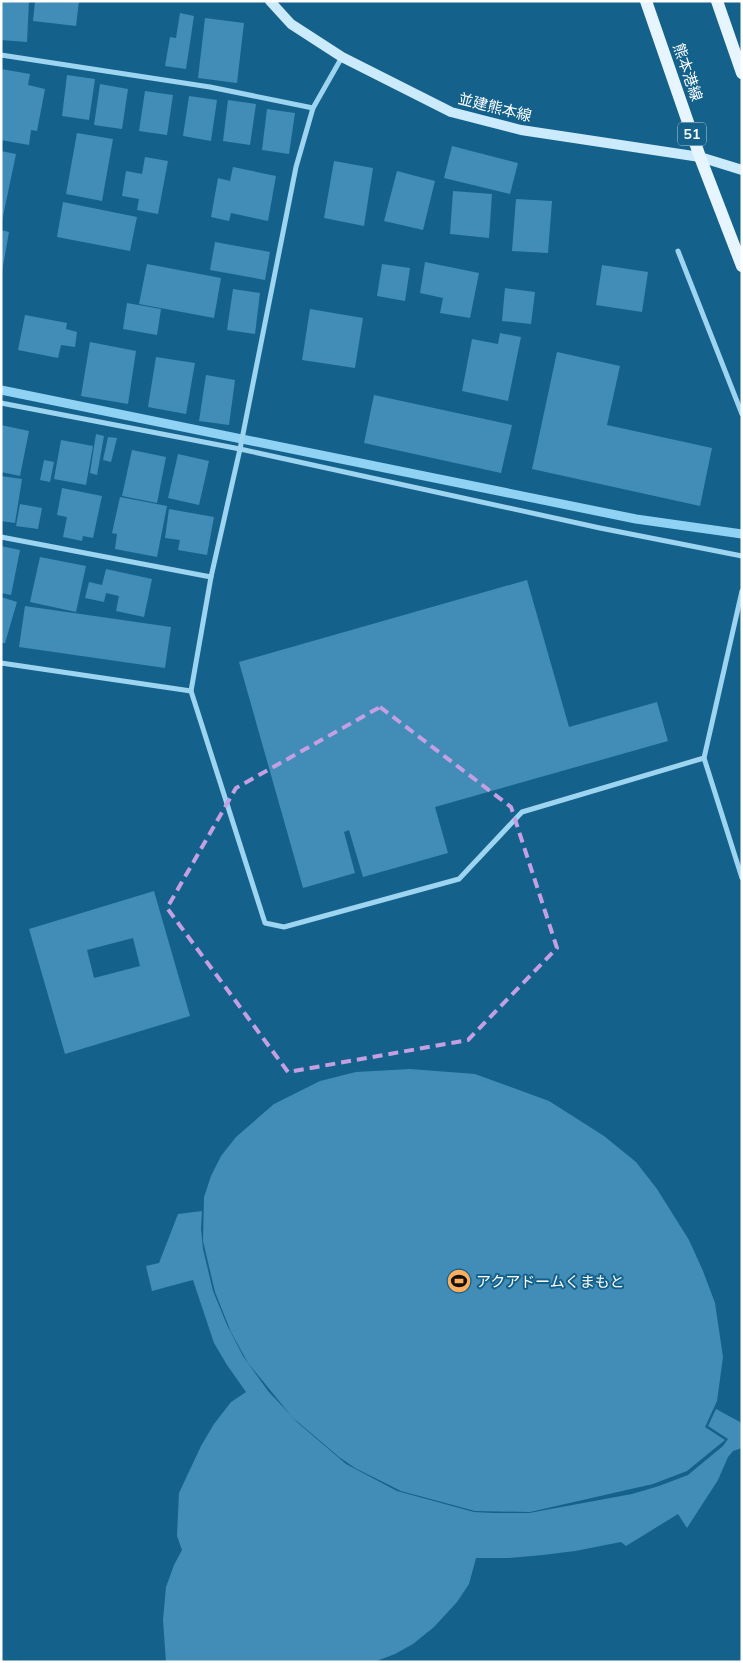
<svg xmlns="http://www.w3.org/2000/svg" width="743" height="1663" font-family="Mulish,'Noto Sans JP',sans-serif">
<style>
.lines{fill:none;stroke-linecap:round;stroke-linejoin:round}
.stream{stroke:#8fd2f3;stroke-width:9}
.building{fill:#418db7;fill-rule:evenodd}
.minor{stroke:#9dd4f0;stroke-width:5}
.secondary{stroke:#cbeafb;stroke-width:10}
.primary{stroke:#e6f5ff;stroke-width:12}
.marked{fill:none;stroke:#c4a0e2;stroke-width:4;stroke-dasharray:10 6;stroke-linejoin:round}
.labels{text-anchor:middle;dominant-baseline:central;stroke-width:4;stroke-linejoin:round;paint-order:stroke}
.shield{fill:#14618c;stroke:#b8d0dc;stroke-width:1}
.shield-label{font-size:14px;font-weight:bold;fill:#fff}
.street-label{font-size:15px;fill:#fff;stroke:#14618c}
.poi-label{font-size:15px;fill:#fff;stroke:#14618c;text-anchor:start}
</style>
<rect width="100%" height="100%" fill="#14618c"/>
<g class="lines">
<path class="stream" d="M1,390L636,519L742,534"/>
</g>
<g class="building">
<path d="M1,1H29L27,42L1,40Z"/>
<path d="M35,1H79L76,26L33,21Z"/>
<path d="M180,13L194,16L186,69L165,66L170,37L176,38Z"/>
<path d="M205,18L244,23L237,83L198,78Z"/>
<path d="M1,69L30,74L28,85L45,89L37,131L31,130L29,145L1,140Z"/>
<path d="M67,75L95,79L89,120L62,116Z"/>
<path d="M100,84L128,89L122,129L94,125Z"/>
<path d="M145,91L173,95L167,135L139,131Z"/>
<path d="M189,96L217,100L211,141L183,136Z"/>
<path d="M228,100L256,104L250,145L223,141Z"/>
<path d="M267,109L295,113L289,154L262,150Z"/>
<path d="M77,133L113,139L102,201L66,194Z"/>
<path d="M452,146L518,163L510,194L444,178Z"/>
<path d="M1,151L16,154L2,221H1Z"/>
<path d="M145,157L168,161L158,214L137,210L139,199L122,196L126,171L142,174Z"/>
<path d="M334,161L373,168L364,226L324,218Z"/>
<path d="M233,167L276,176L268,221L231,213L229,221L211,217L218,178L230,181Z"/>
<path d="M397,171L435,181L423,230L384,221Z"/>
<path d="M453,191L492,194L489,238L450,234Z"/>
<path d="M516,199L552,201L548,253L512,251Z"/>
<path d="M63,202L137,217L130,251L57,237Z"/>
<path d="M1,230L9,232L2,272H1Z"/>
<path d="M215,242L270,252L265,280L210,270Z"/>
<path d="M425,262L479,273L470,318L440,313L443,298L420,293Z"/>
<path d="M147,264L221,278L214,318L139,304Z"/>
<path d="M382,264L410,268L405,301L377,296Z"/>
<path d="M602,265L648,272L642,312L596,305Z"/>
<path d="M505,288L535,292L531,324L502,321Z"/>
<path d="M233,289L260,293L255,334L227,330Z"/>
<path d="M127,303L161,309L157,335L123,329Z"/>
<path d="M310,309L363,318L355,368L302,360Z"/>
<path d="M25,315L67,323L66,329L77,332L75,347L61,345L58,358L18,350Z"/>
<path d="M500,333L521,337L508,401L462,391L472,339L498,344Z"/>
<path d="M90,342L136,351L128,404L81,396Z"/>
<path d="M557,352L620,366L607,425L712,448L700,506L532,469Z"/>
<path d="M156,357L195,363L186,414L148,407Z"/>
<path d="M206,375L235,380L229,425L199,421Z"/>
<path d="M374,395L512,425L501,473L364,443Z"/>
<path d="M1,425L29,431L20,476L1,472Z"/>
<path d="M96,434L104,436L97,475L90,473Z"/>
<path d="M108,437L117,438L111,462L103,460Z"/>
<path d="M61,440L93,446L86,485L54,479Z"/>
<path d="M132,450L166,457L157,503L122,496Z"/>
<path d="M178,454L209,461L199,505L168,498Z"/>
<path d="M44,460L54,462L50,482L40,480Z"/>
<path d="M1,476L22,479L15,523L1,521Z"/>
<path d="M62,488L102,496L93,538L83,536L82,541L63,537L67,517L57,515Z"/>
<path d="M120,497L167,506L157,557L115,549L117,534L112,533Z"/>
<path d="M20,504L42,508L38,529L16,526Z"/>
<path d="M169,509L214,517L207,555L178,550L180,540L165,538Z"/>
<path d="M1,546L20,550L11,595L1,593Z"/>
<path d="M40,557L86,566L76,612L30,602Z"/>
<path d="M106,569L152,579L144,617L116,611L119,596L106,593L104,602L85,598L89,582L102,585Z"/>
<path d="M527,580L569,727L657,702L668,741L435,807L448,853L363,877L349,830L344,832L355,873L303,888L239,662Z"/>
<path d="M1,597L17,602L5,643H1Z"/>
<path d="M25,606L171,627L165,668L19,647Z"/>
<path d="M154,891L190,1016L65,1054L29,929ZM133,938L140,966L94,978L87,950Z"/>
<path d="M410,1069L475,1074L549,1101L604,1136L636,1162L657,1189L689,1240L703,1271L715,1303L723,1357L717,1401L705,1427L725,1440L687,1471L653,1484L530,1512L475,1511L401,1491L355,1468L339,1457L292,1417L248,1363L231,1332L215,1292L203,1241L204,1197L211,1176L221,1156L236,1137L274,1104L320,1081L356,1072Z"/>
<path d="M202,1211L201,1229L203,1249L213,1291L227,1325L243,1356L268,1391L298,1423L346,1464L397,1491L474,1512L493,1513H529L632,1494L659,1486L688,1475L723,1446L728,1439L708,1426L716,1409L740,1422L742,1427V1448L733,1451L728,1457L718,1480L687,1528L678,1514L626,1546L621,1542L575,1551L543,1555L509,1558H476L469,1584L457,1602L434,1627L413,1644L395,1654L374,1662H166L163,1620L166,1587L174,1565L182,1550L177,1536L179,1493L201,1446L214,1424L231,1402L246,1392L227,1365L214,1343L193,1280L152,1291L146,1266L159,1263L178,1214Z"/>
</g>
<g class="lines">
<g class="minor">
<path d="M1,55L210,87L313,108"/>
<path d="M342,57L313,108L296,167L240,449L211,577L191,691L265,923L284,927L459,879L522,812L704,758"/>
<path d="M678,251L742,414"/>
<path d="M1,403L240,449L600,528L742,556"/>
<path d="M1,537L211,577"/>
<path d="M742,591L704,758L742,878"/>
<path d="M1,663L191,691"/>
</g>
<path class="secondary" d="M270,1L291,24L342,57L451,112L521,130L700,157L742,170"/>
<g class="primary">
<path d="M646,1L700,157L742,266"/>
<path d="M717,1L742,73"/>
</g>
</g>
<path class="marked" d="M380,707L511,807L557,948L468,1040L288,1072L167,908L236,788Z"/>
<defs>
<g id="stadium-disc" transform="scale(1.25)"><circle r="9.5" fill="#ffaf5c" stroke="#14618c"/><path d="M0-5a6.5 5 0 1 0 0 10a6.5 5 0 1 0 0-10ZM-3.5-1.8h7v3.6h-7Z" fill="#111"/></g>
</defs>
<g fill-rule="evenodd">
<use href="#stadium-disc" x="459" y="1281"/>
</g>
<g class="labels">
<rect class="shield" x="678" y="122.5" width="28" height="23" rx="4"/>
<g class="shield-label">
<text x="692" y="134">51</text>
</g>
<g class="street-label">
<text transform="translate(688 72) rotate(71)">熊本港線</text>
<text transform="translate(495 107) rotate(14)">並建熊本線</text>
</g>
<g class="poi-label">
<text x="476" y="1281">アクアドームくまもと</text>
</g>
</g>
<rect width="743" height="1663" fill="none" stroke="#ffffff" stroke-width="5"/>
</svg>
